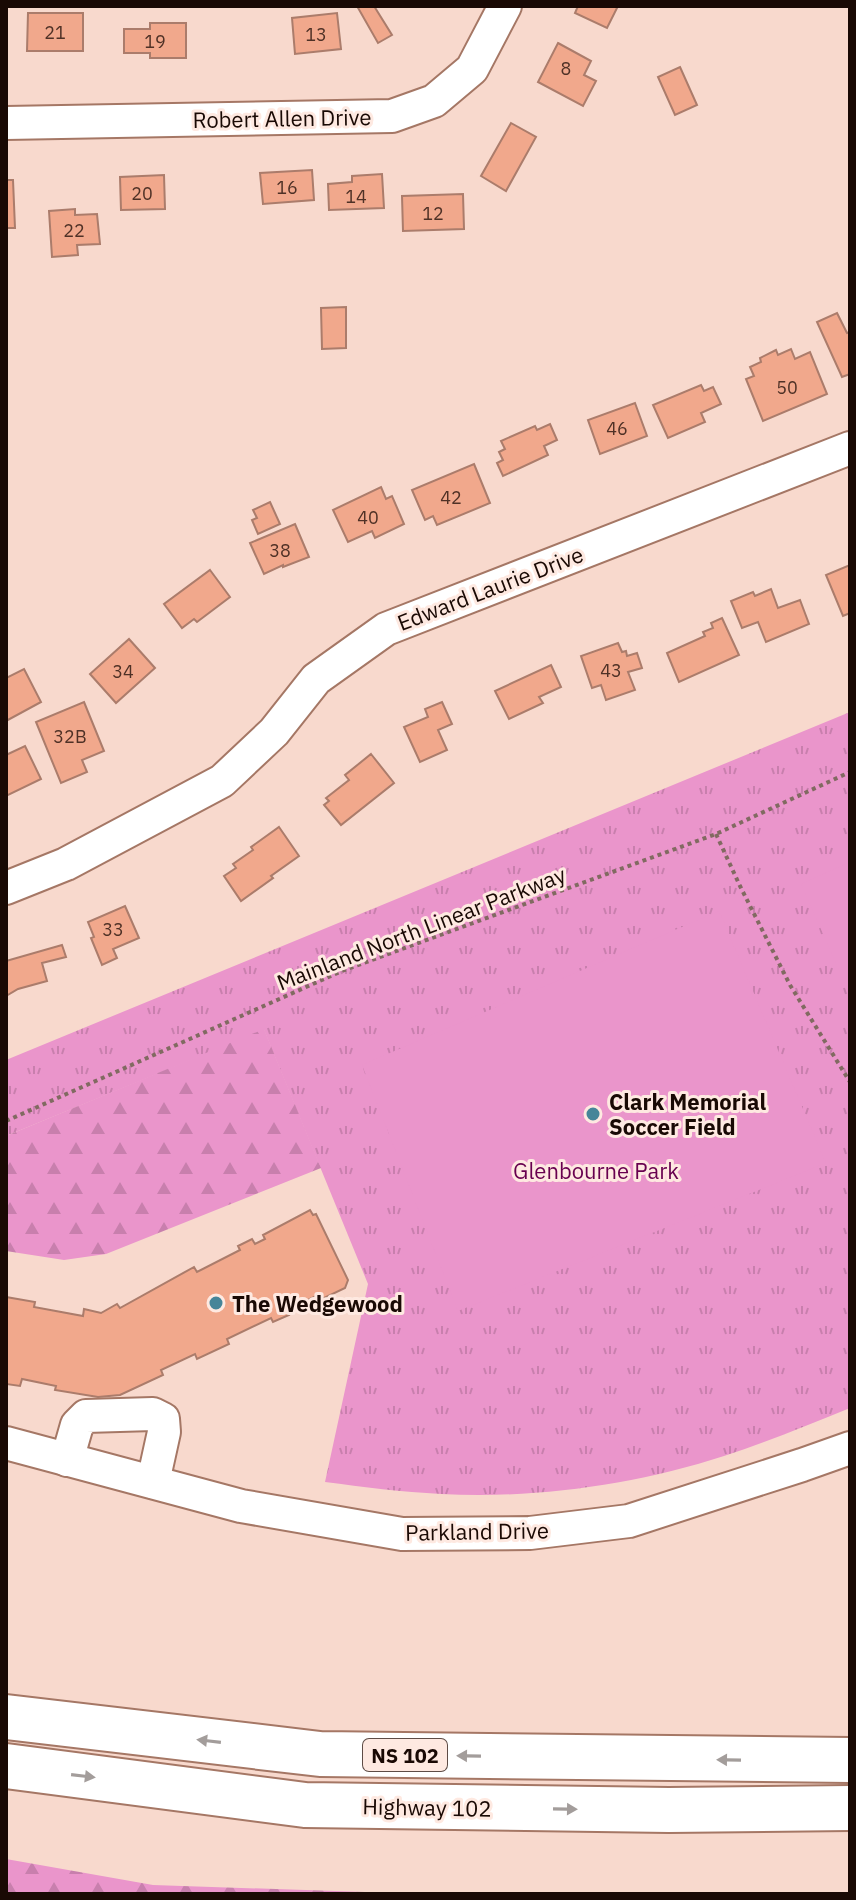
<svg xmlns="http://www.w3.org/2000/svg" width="856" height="1900" font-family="'IBM Plex Sans',sans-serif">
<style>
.grass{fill:url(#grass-tufts)}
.forest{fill:url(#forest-firs)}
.garden{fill:#ea95cb}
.building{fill:#f1a88c;stroke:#ab7c6b;stroke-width:2}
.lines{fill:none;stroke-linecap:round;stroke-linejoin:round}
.minor-casing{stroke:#a57765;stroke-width:36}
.highway-casing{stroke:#a57765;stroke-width:48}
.path{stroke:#816a61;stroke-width:4;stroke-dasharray:4 4;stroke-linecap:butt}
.minor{stroke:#fff;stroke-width:32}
.highway{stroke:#fff;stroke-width:44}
.oneway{fill:#a39d9b}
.poi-dot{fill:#468599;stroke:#fee9e1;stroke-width:3}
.labels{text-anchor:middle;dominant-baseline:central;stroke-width:6;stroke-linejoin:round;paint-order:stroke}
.number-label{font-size:18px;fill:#4f3126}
.shield{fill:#fee9e1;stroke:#5e4c46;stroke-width:2}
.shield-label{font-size:20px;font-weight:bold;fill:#190904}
.street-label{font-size:22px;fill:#190904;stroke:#fee9e1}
.poi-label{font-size:22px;font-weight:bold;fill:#190904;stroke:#fee9e1;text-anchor:start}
.park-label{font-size:22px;fill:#68004f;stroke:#fee9e1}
</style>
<defs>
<pattern id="grass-tufts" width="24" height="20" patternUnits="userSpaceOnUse" patternTransform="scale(2)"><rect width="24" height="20" fill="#ea95cb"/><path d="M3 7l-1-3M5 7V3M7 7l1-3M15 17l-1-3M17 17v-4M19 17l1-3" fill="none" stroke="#c87fad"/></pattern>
<pattern id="forest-firs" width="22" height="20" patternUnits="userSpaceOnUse" patternTransform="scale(2)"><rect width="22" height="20" fill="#ea95cb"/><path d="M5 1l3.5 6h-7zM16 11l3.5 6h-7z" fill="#c87fad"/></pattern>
</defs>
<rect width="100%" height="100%" fill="#f8d9cd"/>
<path class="grass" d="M850,712V1408C808,1425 767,1442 724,1456C634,1485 535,1499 441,1494C402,1492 363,1487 325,1482L368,1284L264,1030L6,1136V1060Z"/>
<g class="forest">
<path d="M264,1029L321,1168L106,1254L64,1260L6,1251V1136Z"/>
<path d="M6,1859L153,1885L424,1894H6Z"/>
</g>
<g class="garden">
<path d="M850,862V995L801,884Z"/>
<path d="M719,911L826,1163L458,1311L362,1065Z"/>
</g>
<g class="building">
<path d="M357,6H374L392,35L378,43Z"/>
<path d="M578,6H618L607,28L575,13Z"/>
<path d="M28,13H83V51H27Z"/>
<path d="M337,13L341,49L295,54L292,18Z"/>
<path d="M150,23H186V58H150V53H124V29H150Z"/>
<path d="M558,43L591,61L584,75L596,81L583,106L538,82Z"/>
<path d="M680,67L697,105L675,115L658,77Z"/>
<path d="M511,123L536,137L506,191L481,176Z"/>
<path d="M312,170L314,200L263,204L260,173Z"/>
<path d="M382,174L384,208L329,210L328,184L352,182V176Z"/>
<path d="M164,175L165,209L121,210L120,177Z"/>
<path d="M6,180H13L15,228H6Z"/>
<path d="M463,194L464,229L403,231L402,196Z"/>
<path d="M75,209V215L97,214L100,244L77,245L78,255L52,257L49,211Z"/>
<path d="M346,307V348L322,349L321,308Z"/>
<path d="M837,313L847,333L850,332V374L842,377L817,322Z"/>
<path d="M791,349L795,359L810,352L827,394L763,421L746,379L754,376L750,367L761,362L760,358L776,350L778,355Z"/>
<path d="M701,385L704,391L713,387L721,404L701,413L705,422L668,438L653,405Z"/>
<path d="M635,403L647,436L600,454L588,420Z"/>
<path d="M550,424L557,440L544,446L548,455L503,476L497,463L503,460L499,452L505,449L501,441L535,426L537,430Z"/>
<path d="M474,464L490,503L437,525L433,516L425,520L412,490Z"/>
<path d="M381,487L386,499L392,496L404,524L375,538L372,531L348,542L333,510Z"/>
<path d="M270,502L280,524L258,534L252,520L257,518L253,510Z"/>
<path d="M295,524L309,557L283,567V565L264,574L250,543Z"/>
<path d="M850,565V613L843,616L826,575Z"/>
<path d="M210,570L230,597L197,622L194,619L182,628L164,604Z"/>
<path d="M771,589L778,608L800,600L809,624L766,642L758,622L742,628L731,601L753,592L755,596Z"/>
<path d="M722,618L739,655L679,682L667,653L705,636L703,632L713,628L711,623Z"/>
<path d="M129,639L155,668L116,703L90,674Z"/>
<path d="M618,643L622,652L626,651L627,656L637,653L642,668L628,672L635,690L606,700L601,685L592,688L581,656Z"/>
<path d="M551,665L561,687L539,697L543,703L509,719L495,691Z"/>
<path d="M24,669L41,702L6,721V678Z"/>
<path d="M84,702L104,751L82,760L87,772L61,783L36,722Z"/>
<path d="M442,702L452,724L438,730L447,750L420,762L404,727L428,717L425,709Z"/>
<path d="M25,746L41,779L6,796V755Z"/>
<path d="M371,754L394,783L341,825L324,805L329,801L326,798L349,780L345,775Z"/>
<path d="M279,827L299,856L271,876L273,878L241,901L224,876L236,868L233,864L253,850L251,847Z"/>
<path d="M125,906L139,938L113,949L117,958L102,965L91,938L94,937L88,922Z"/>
<path d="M62,945L66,957L42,963L47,981L18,989L6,996V961Z"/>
<path d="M310,1210L313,1215L316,1214L348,1280L345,1288L320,1300L318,1295L287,1310L289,1315L273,1322L271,1318L227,1339L229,1344L197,1359L195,1354L161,1370L163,1375L120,1395L98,1397L55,1390L56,1386L22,1379L20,1386L6,1384V1297L35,1302L34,1307L83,1316L84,1309L101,1313L117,1304L120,1308L194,1267L197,1272L240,1250L238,1246L252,1239L255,1244L265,1239L263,1235Z"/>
</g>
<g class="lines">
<g class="minor-casing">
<g id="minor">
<path d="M6,123L392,116L434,101L472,69L505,6"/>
<path d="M6,888L66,864L222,781L274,732L316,679L386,629L850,448"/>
<path d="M6,1443L241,1506L402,1534L530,1533L629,1521L802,1465L850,1448"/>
<path d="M67,1460L77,1425L86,1416L153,1414L163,1419L164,1432L153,1482"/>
</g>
</g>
<g class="highway-casing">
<g id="highway">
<path d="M6,1717L320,1754L850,1760"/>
<path d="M6,1766L305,1805L669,1810L850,1808"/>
</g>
</g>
<g class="path">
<path d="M716,834L740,886L790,985L850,1082"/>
<path d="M6,1121L342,971L716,834L850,772"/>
</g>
<use href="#minor" class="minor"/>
<use href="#highway" class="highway"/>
</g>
<defs><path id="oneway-solid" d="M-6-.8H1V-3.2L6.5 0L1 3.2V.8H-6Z" transform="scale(2)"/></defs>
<g class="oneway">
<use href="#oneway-solid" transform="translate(209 1741) rotate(-173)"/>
<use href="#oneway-solid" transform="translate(469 1756) rotate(-179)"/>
<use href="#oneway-solid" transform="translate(729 1760) rotate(-179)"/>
<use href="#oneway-solid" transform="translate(83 1776) rotate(7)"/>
<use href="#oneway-solid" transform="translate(565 1809) rotate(1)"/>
</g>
<g class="poi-dot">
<circle cx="593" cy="1114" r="8"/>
<circle cx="216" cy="1303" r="8"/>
</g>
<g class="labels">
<g class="number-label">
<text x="55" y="32">21</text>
<text x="316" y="34">13</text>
<text x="155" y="41">19</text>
<text x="566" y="68">8</text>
<text x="287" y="187">16</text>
<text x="142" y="193">20</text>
<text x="356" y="196">14</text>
<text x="433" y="213">12</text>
<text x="74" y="230">22</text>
<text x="787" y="387">50</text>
<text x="617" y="428">46</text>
<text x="451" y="497">42</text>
<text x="368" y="517">40</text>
<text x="280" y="550">38</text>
<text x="611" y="670">43</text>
<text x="123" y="671">34</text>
<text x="70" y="736">32B</text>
<text x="113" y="929">33</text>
</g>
<rect class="shield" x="363" y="1739" width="84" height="32" rx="6"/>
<g class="shield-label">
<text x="405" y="1755">NS 102</text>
</g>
<g class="street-label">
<text transform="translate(282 118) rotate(-1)">Robert Allen Drive</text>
<text transform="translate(490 588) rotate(-21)">Edward Laurie Drive</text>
<text transform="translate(421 928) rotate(-21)">Mainland North Linear Parkway</text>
<text transform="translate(477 1531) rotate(-1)">Parkland Drive</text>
<text transform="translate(427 1807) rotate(1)">Highway 102</text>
</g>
<g class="poi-label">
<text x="609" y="1101">Clark Memorial<tspan x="609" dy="25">Soccer Field</tspan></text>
<text x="232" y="1303">The Wedgewood</text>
</g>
<g class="park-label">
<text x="596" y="1170">Glenbourne Park</text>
</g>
</g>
<rect width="856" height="1900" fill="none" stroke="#190904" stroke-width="16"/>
</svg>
